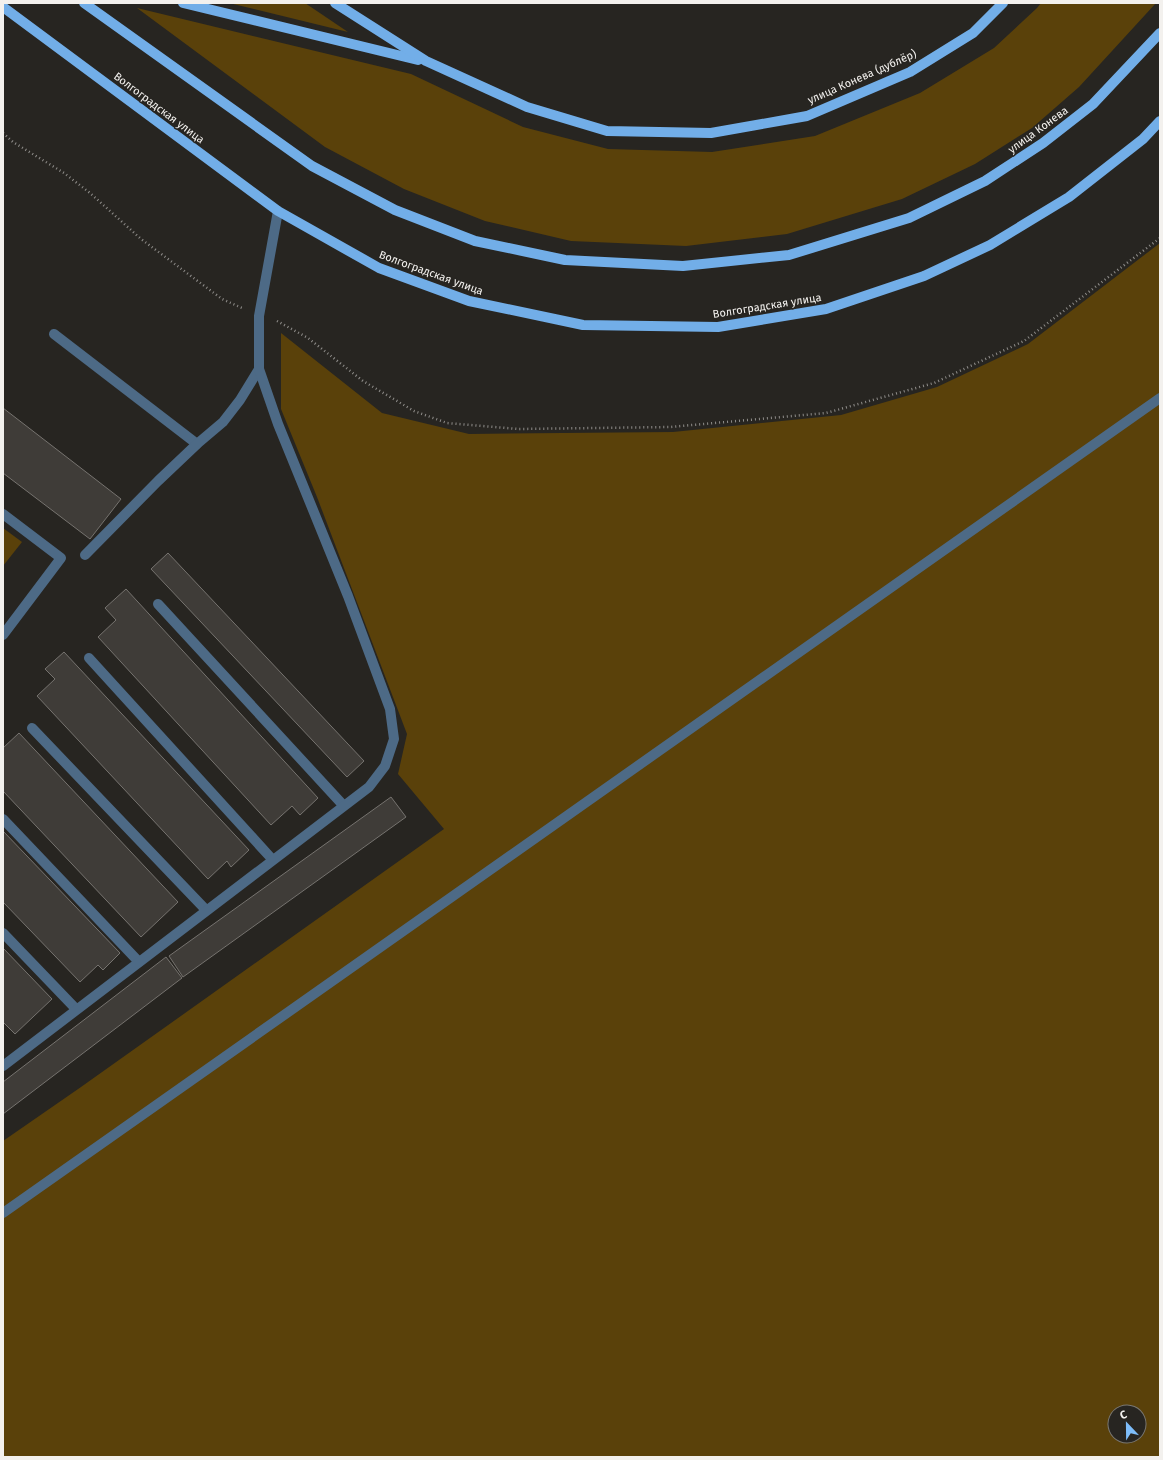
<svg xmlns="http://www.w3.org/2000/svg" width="1163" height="1460" font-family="'Fira Sans',sans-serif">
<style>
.green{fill:#5a410a;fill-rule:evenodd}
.building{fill:#3f3c38;stroke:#76736f}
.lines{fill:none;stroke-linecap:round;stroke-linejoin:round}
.path{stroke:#908e8b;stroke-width:2.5;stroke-dasharray:1 3;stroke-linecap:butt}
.minor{stroke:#4d6a86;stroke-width:10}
.major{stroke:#72aee8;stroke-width:10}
.labels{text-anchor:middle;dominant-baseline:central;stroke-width:3;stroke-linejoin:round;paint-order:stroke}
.street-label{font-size:11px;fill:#f3f1ee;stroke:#272521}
</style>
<rect width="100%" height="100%" fill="#272521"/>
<g class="green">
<path d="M229,3H305L348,32Z"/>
<path d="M1041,3H1156L1079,87L1032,128L975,164L902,199L787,234L686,246L571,241L485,221L404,189L325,147L137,8L411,74L523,127L608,149L712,152L815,136L920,93L994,48L1037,8Z"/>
<path d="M1160,243V1457H3V1141L81,1087L444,829L398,774L407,734L317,497L281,409V333L382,413L469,434L673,432L841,415L937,387L1028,344ZM1115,1412H1139V1436H1115Z"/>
<path d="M3,528L22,542L3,566Z"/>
</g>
<g class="building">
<path d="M3,408L121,499L90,539L3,473Z"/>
<path d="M168,553L364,761L347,777L151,569Z"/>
<path d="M126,589L318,798L300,815L292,806L271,825L98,637L116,620L105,608Z"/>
<path d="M64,652L249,850L231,867L227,861L208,879L37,696L55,679L45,669Z"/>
<path d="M19,733L178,902L141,937L3,791V748Z"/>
<path d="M391,797L406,817L183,977L169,956Z"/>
<path d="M3,831L120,953L103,970L98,965L80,982L3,902Z"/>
<path d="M3,948L52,999L15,1034L3,1022Z"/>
<path d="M166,957L182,978L3,1114V1082Z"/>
</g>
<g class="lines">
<g class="path">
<path d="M3,133L13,142L64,173L90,193L141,239L222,299L242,308"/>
<path d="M277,321L308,338L363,381L414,411L447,423L518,429L670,427L826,413L934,383L1024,341L1160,238"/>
</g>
<g class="minor">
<path d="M54,334L197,444"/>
<path d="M3,514L61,558L3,635"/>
<path d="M85,555L158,481L197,444L223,422L240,400L259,369"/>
<path d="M158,604L343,805"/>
<path d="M89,658L272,859"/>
<path d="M32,728L206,910"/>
<path d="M3,819L139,962"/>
<path d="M3,933L76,1009"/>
<path d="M3,1066L369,787L385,766L394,739L390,709L348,596L278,424L259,369V316L278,211"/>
<path d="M3,1213L1160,398"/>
</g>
<g class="major">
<path d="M84,3L312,166L395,210L475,241L565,260L683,266L789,255L909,218L985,181L1043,143L1093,104L1160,33"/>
<path d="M183,3L418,60"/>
<path d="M335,3L426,61L527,107L607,131L711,133L807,116L910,72L973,33L1003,3"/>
<path d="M3,7L278,211L379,268L469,301L583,325L718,327L826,309L924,276L990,245L1069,197L1143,139L1160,121"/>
</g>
</g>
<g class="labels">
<g class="street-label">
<text transform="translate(862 77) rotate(-24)">улица Конева (дублёр)</text>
<text transform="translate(159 108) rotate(37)">Волгоградская улица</text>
<text transform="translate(1038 130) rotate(-36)">улица Конева</text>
<text transform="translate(431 273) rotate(20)">Волгоградская улица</text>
<text transform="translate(767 306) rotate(-9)">Волгоградская улица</text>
</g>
</g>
<rect width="1163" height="1460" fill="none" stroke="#f3f1ee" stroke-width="8"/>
<g transform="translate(1127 1424) rotate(338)"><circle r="19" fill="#272521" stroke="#797773"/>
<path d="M0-3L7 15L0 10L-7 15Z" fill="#7ebdf9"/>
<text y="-6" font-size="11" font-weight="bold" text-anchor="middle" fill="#f3f1ee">С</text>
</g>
</svg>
